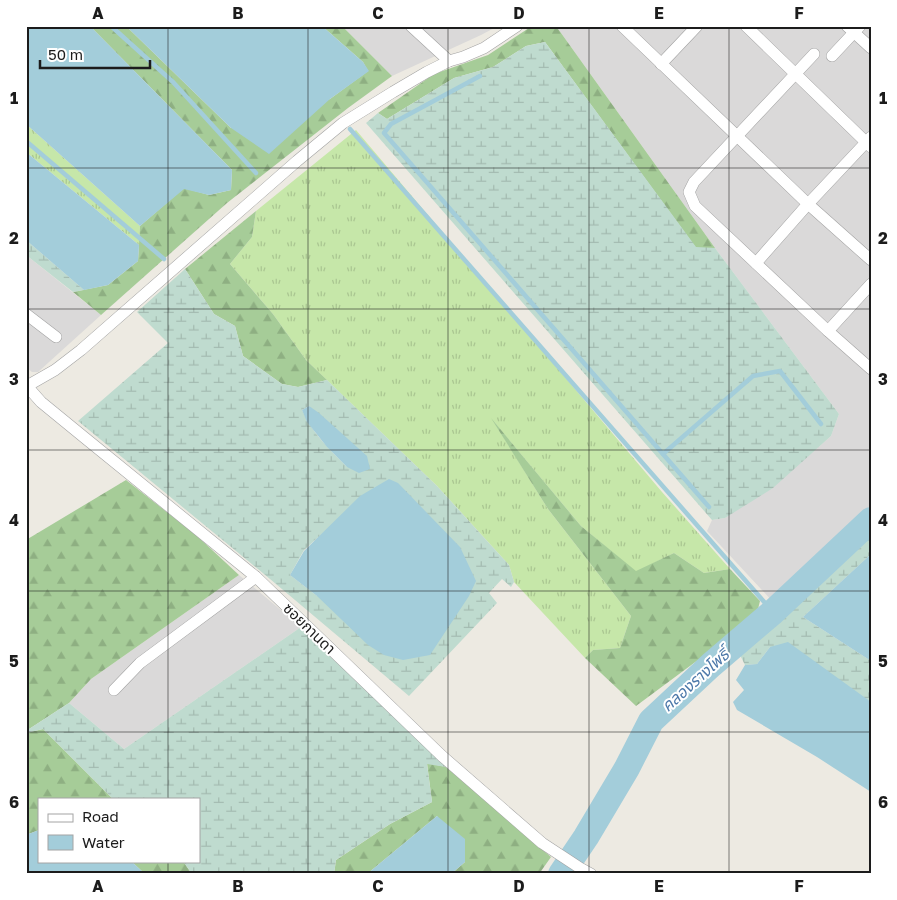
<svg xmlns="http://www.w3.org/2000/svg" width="897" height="900" font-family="'Golos Text','Noto Sans Thai',sans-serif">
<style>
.residential{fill:#dad9d9}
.grass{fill:url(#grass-tufts)}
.forest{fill:url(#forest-firs)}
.wetland{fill:url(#wetland-marsh);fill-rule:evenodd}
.water{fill:#a3cdda}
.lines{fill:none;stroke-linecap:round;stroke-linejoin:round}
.stream{stroke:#a3cdda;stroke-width:4.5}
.river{stroke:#a3cdda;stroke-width:26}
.street-casing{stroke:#a3a3a3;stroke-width:12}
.street{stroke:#fff;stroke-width:11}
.grid{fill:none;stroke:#1c1c1c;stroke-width:1;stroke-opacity:0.55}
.labels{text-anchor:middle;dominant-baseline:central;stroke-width:4;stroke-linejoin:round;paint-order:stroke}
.street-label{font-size:15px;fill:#1c1c1c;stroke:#fff}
.water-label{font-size:16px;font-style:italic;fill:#4c78a9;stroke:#fff}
.neatline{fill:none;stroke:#1c1c1c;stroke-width:2}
.grid-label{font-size:16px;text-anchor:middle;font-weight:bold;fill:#1c1c1c}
</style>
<defs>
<pattern id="grass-tufts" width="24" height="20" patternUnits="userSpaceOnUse" patternTransform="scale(1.25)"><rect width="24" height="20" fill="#c6e7a9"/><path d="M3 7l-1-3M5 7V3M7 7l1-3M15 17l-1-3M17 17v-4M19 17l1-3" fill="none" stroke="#aac691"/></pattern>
<pattern id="forest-firs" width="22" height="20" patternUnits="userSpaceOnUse" patternTransform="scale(1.25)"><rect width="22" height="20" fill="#a6cc98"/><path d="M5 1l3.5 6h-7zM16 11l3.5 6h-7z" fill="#8eaf82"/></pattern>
<pattern id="wetland-marsh" width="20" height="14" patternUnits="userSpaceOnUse" patternTransform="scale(1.25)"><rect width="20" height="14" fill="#bfdbcf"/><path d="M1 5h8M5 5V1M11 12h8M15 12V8" fill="none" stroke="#a4bbb1"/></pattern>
</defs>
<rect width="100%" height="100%" fill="#edeae2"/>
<g class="residential">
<path d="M342,26H498L481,35L392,76Z"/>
<path d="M556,26H871V513L775,604L707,531L712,520L725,518L814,451L831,436L839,414L715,248Z"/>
<path d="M26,255L101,315L38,372H32L26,367Z"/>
<path d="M239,575L301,627L124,749L69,703L91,679Z"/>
</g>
<g class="grass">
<path d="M26,124L140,226L139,245L26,152Z"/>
<path d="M356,130L662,492L730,569L704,573L674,553L636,572L581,526L494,422L548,509L631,616L620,648L593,650L585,658L514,582L509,565L437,486L306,360L273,314L230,264L252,237L256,211Z"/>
</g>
<g class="forest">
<path d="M90,26H126L231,128L330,99L368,71L363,62L322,26H342L392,76L348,108L227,203L101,315L73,292L108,285L138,261L140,226L184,188L209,195L231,190L232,170Z"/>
<path d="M532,26H556L715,248H696L545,42L526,46L493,67L454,78L387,119L378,113L434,74L488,55Z"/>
<path d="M256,211L252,237L230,264L273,314L306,360L327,380L298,387L282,384L243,356L235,326L214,314L185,269Z"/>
<path d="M491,418L581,526L636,571L674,553L704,573L730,569L760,601L756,617L636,706L585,658L593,650L620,648L631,616L548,509Z"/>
<path d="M126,480L196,535L239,575L91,679L69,703L26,731V540Z"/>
<path d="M43,729L113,799H39V830L26,835V733Z"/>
<path d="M427,763L446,767L551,857L539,874H451L465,862L437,816L367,874H334L336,860L390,824L432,802Z"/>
<path d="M131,861H183L192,874H145Z"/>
</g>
<g class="wetland">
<path d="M545,42L696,247L715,248L839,414L831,436L773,488L725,518L712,520L366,123L378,113L387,119L454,78L493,67L526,46Z"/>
<path d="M26,240L84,290L73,292L26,255Z"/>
<path d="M185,269L214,314L235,326L243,356L282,384L298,387L327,380L437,486L509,565L514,582L511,587L502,579L489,593L497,603L409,696L270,579L78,421L168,343L137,312ZM309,406L347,467C330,450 312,433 302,410ZM325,531L317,596L290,575L304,550Z"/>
<path d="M871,530V554L803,617L871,661V702L770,647L757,664L745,665L740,655Z"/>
<path d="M301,627L446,767L427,764L432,802L390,824L336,860L334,874H192L183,861H199V799H113L43,729L26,733V731L69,703L124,749Z"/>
</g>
<g class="water">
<path d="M26,26H90L232,170L231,190L209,195L184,189L140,226L26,124Z"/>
<path d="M126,26H322L363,62L369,71L330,99L269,154L231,128Z"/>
<path d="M26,152L139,245L138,261L108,285L84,290L26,240Z"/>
<path d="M309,406L319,413L367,456L370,469L359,473L347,467L327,447L307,422L302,410Z"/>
<path d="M389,479L398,483L460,547L476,581L469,596L430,655L403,660L384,655L368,645L317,596L290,575L304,551L360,496Z"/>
<path d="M871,554V661L803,617Z"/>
<path d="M788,642L871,702V792L817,757L737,710L733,702L744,690L736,680L745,665L757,664L770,647Z"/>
<path d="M437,816L465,839V862L451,874H367Z"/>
<path d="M39,830V861H131L145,874H26V835Z"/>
</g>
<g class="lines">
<g class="stream">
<path d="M111,26L173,82L256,173"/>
<path d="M480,76L391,124L384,133L709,507"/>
<path d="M350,129L773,612"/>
<path d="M26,141L164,259"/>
<path d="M663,454L753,376L780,371L821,424"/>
</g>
<path class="river" d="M561,874L586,837L627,768L651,721L711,665L773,612L871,520"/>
<g class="street-casing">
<g id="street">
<path d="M411,26L449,61"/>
<path d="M622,26L808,204L871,260"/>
<path d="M746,26L871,147"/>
<path d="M847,26L871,48"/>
<path d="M814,54L694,182L689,192L695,206L828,331L871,369"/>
<path d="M832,56L860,26"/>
<path d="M661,64L697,26"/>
<path d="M756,263L808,204L871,137"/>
<path d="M26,314L56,337"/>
<path d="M828,331L871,284"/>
<path d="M26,385L41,402L85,438L256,577L442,756L542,843L580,868L591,874"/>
<path d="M27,386L55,370L81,350L297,161L343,123L393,92L427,72L449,61L463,57L484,48L517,26"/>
<path d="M114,690L140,663L256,577"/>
</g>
</g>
<use href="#street" class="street"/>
</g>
<path class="grid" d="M168,26V799M308,26V874M448,26V874M589,26V874M729,26V874M26,168H871M26,309H871M26,450H871M26,591H871M26,732H871M168,861V874"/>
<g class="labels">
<g class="street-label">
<text transform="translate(310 628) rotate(44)">ซอยกานดา</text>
</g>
<g class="water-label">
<text transform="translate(695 680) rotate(-42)">คลองรางโพธิ์</text>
</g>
</g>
<rect width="897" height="900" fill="none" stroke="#ffffff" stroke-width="55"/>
<rect x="38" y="798" width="162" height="65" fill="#ffffff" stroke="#a4a4a4"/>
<rect x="48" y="814" width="25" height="8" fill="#ffffff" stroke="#a4a4a4"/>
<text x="82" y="822" font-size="15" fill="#1c1c1c">Road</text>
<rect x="48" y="835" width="25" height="15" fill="#a3cdda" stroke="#a4a4a4"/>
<text x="82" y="848" font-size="15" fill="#1c1c1c">Water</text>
<path d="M40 60v8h110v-8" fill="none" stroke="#1c1c1c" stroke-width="2.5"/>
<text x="48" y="60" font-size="15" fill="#1c1c1c" stroke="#ffffff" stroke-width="4" paint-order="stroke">50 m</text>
<rect x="28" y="28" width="842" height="844" class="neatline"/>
<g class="grid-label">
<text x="98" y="19">A</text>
<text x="238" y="19">B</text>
<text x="378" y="19">C</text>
<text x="519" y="19">D</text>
<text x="659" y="19">E</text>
<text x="799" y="19">F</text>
<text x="14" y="104">1</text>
<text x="883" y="104">1</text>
<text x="14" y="244">2</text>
<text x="883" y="244">2</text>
<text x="14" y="385">3</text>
<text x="883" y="385">3</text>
<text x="14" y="526">4</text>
<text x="883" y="526">4</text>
<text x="14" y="667">5</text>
<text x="883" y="667">5</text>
<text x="14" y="808">6</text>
<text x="883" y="808">6</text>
<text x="98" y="892">A</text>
<text x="238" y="892">B</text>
<text x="378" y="892">C</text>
<text x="519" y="892">D</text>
<text x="659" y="892">E</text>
<text x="799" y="892">F</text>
</g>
</svg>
